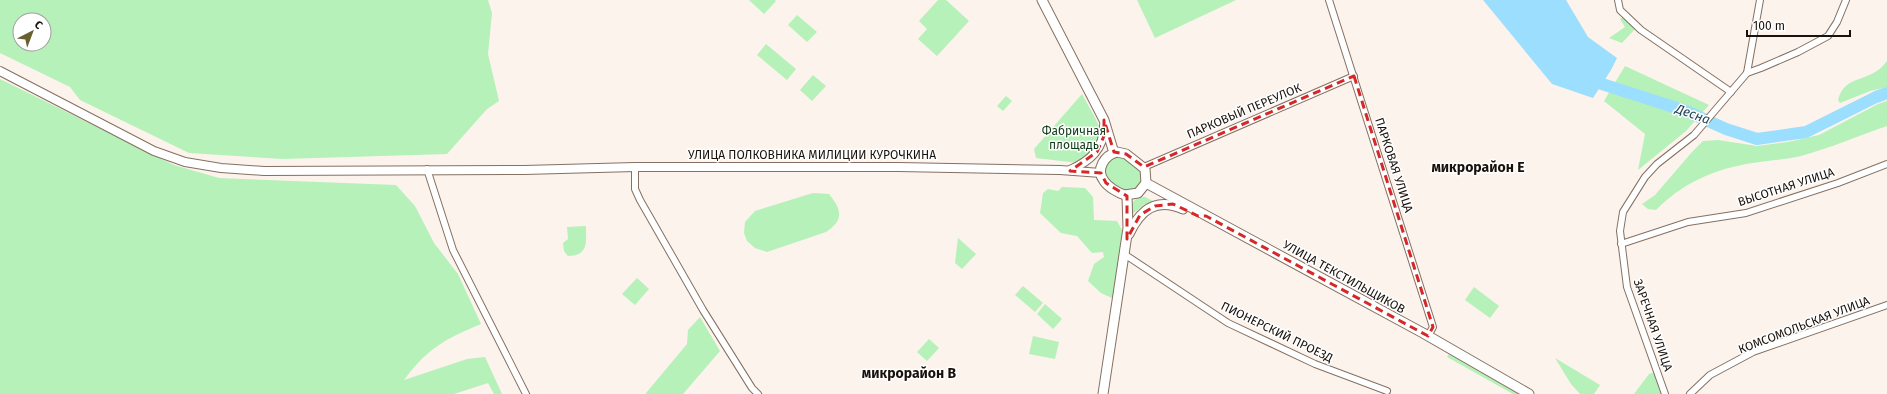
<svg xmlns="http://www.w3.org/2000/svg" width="1887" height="394" font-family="'Fira Sans',sans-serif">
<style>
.green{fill:#b5f1b9;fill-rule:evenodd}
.water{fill:#9cdefe}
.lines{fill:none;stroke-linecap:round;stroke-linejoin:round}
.river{stroke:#9cdefe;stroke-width:12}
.minor-casing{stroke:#857061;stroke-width:8}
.tertiary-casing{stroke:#857061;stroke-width:10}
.secondary-casing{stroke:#857061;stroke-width:11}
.minor{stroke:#fff;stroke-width:6}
.tertiary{stroke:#fff;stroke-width:8}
.secondary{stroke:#fff;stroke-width:9}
.marked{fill:none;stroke:#d62828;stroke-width:3;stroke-dasharray:8 5;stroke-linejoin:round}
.labels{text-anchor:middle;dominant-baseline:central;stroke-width:3;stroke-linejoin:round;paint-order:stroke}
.street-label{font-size:12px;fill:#19110b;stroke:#fff}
.park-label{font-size:12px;fill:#0f3b17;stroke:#fff}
.water-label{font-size:13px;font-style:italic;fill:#1e4454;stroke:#fff}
.quarter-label{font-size:14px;font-weight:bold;fill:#19110b;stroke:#fff}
</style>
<rect width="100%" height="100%" fill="#fcf3ec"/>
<g class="green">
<path d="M0,0H488L492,13L488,54L499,101L487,109L447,154L283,159L189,153L80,100L70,87L0,53ZM20,20H44V44H20Z"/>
<path d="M749,0H775L776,1L764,14Z"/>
<path d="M938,0H946L969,21L937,56L918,39L927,29L919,21Z"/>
<path d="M1137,0H1236L1155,38Z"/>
<path d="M797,15L817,32L807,42L788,25Z"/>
<path d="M1624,16L1636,28L1622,43L1609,38L1625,27L1620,19Z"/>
<path d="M766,44L796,69L787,80L757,55Z"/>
<path d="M1887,61V87L1870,91L1840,103L1838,100C1845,73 1871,84 1887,61Z"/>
<path d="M1625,66L1709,105L1686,131L1638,170L1645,134L1604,101Z"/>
<path d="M813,75L826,86L812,101L800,90Z"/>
<path d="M0,79L174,165L219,178L396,185L415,206L434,243L458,274L481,324C445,339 428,348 404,380L467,359L485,357L502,394H494L488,383L454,394H0Z"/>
<path d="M1082,94C1099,126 1114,138 1078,163L1036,158L1034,149Z"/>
<path d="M1006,96L1012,101L1003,111L997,106Z"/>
<path d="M1887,101V126C1858,136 1830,148 1801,156C1783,160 1765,161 1746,164C1710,171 1682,184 1656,210L1648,209L1642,204L1655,195L1692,152L1703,141L1718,140L1757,146L1788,142L1819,135L1878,104Z"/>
<path d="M1123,157C1136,166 1154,176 1133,191H1123C1118,187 1111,184 1108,179C1100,167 1111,157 1123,157Z"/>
<path d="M1062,187L1085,188L1093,197L1094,220L1117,221L1124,234L1114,299L1101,293L1088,281L1094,264L1104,257L1103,252L1092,253L1077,236L1061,233L1040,213L1043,193L1048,189L1058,191Z"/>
<path d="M813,193L829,194C842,210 844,220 826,232L767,252L755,248L747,241L744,233L745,222L755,211Z"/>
<path d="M1139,197H1145L1155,202L1145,204L1130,216C1129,207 1131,202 1139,197Z"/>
<path d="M586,226C586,241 589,256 568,256L564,251L563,243L568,239L567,227Z"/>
<path d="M958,238L976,254L962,269L955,263Z"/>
<path d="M637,278L649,289L635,305L622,294Z"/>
<path d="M1023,286L1043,303L1035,312L1015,295Z"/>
<path d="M1474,287L1499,306L1490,318L1465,300Z"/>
<path d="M1045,304L1062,319L1053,329L1037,314Z"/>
<path d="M700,317L720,351L683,394H646V393L687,344L688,330Z"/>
<path d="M1033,336L1059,342L1055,359L1029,354Z"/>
<path d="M929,339L939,348L927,361L917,352Z"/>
<path d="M1449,354L1519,394H1513L1447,357Z"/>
<path d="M1555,358L1600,385L1594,394H1580L1571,384Z"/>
<path d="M1655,372L1664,394H1634L1649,374Z"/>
</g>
<path class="water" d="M1483,0H1566L1588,37L1617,58L1611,70L1593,98L1552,84Z"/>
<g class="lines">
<path class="river" d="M1590,74L1602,84L1686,111L1726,129L1757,139L1806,132L1876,97L1887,93"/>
<g class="minor-casing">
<g id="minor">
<path d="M1329,0L1433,327L1428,336"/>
<path d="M1618,0L1620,10L1641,30L1731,92"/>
<path d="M1747,73L1761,68L1798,52L1828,36L1837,22L1846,0"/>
<path d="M635,167V189L640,200L703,310L752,388L758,394"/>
<path d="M1144,167L1354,76"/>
<path d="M427,169L453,250L526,394"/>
<path d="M1621,244L1688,222L1746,213L1838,183L1887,164"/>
<path d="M1124,254L1228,323L1315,364L1387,391"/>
<path d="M1665,394L1627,287L1620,231L1623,212L1645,177L1657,164L1694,135L1747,73L1760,0"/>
<path d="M1690,394L1710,375L1753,352L1887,305"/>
</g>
</g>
<g class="tertiary-casing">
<g id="tertiary">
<path d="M0,71L154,151L185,162L221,168L264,171L524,170L635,167H898L1060,170L1101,173"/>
<path d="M1070,170C1090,161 1104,149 1104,126"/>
</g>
</g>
<g class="secondary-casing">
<g id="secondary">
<path d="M1042,0L1104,120L1114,153"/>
<path d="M1117,152L1126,154L1145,169L1146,183L1138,193L1125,195C1118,193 1108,187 1104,181C1095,169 1105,155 1117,152Z"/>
<path d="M1146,183L1423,333L1529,394"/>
<path d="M1129,234C1140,210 1156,197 1183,209"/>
<path d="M1103,394L1128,228L1127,196"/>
</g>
</g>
<use href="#minor" class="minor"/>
<use href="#tertiary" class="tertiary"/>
<use href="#secondary" class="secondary"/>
</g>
<path class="marked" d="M1354,76L1433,327L1428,336L1206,216H1198L1173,204L1155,206L1140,215L1127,239V196L1106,183L1101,173L1070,171L1097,152L1104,136V120L1114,152L1126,154L1144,167Z"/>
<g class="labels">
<g class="street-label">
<text transform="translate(1244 111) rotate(-23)">ПАРКОВЫЙ ПЕРЕУЛОК</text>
<text x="812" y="155">УЛИЦА ПОЛКОВНИКА МИЛИЦИИ КУРОЧКИНА</text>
<text transform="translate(1394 165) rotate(72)">ПАРКОВАЯ УЛИЦА</text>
<text transform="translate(1786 187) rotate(-18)">ВЫСОТНАЯ УЛИЦА</text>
<text transform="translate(1344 277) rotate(29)">УЛИЦА ТЕКСТИЛЬЩИКОВ</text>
<text transform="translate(1653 325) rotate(71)">ЗАРЕЧНАЯ УЛИЦА</text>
<text transform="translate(1804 325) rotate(-21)">КОМСОМОЛЬСКАЯ УЛИЦА</text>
<text transform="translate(1277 332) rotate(26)">ПИОНЕРСКИЙ ПРОЕЗД</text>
</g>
<g class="park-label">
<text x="1074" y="131">Фабричная<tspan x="1074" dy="14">площадь</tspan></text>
</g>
<g class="water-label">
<text transform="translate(1693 114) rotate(20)">Десна</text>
</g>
<g class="quarter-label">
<text x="1478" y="167">микрорайон Е</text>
<text x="909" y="373">микрорайон В</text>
</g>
</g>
<g transform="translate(32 32) rotate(42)"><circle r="19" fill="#ffffff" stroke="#a3a09d"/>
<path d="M0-3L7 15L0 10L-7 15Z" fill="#68602d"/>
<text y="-6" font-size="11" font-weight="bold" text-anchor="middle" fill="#19110b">С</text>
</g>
<path d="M1747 30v6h103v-6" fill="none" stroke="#19110b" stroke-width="2"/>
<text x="1753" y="30" font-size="12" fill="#19110b" stroke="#ffffff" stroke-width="3" paint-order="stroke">100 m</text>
</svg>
